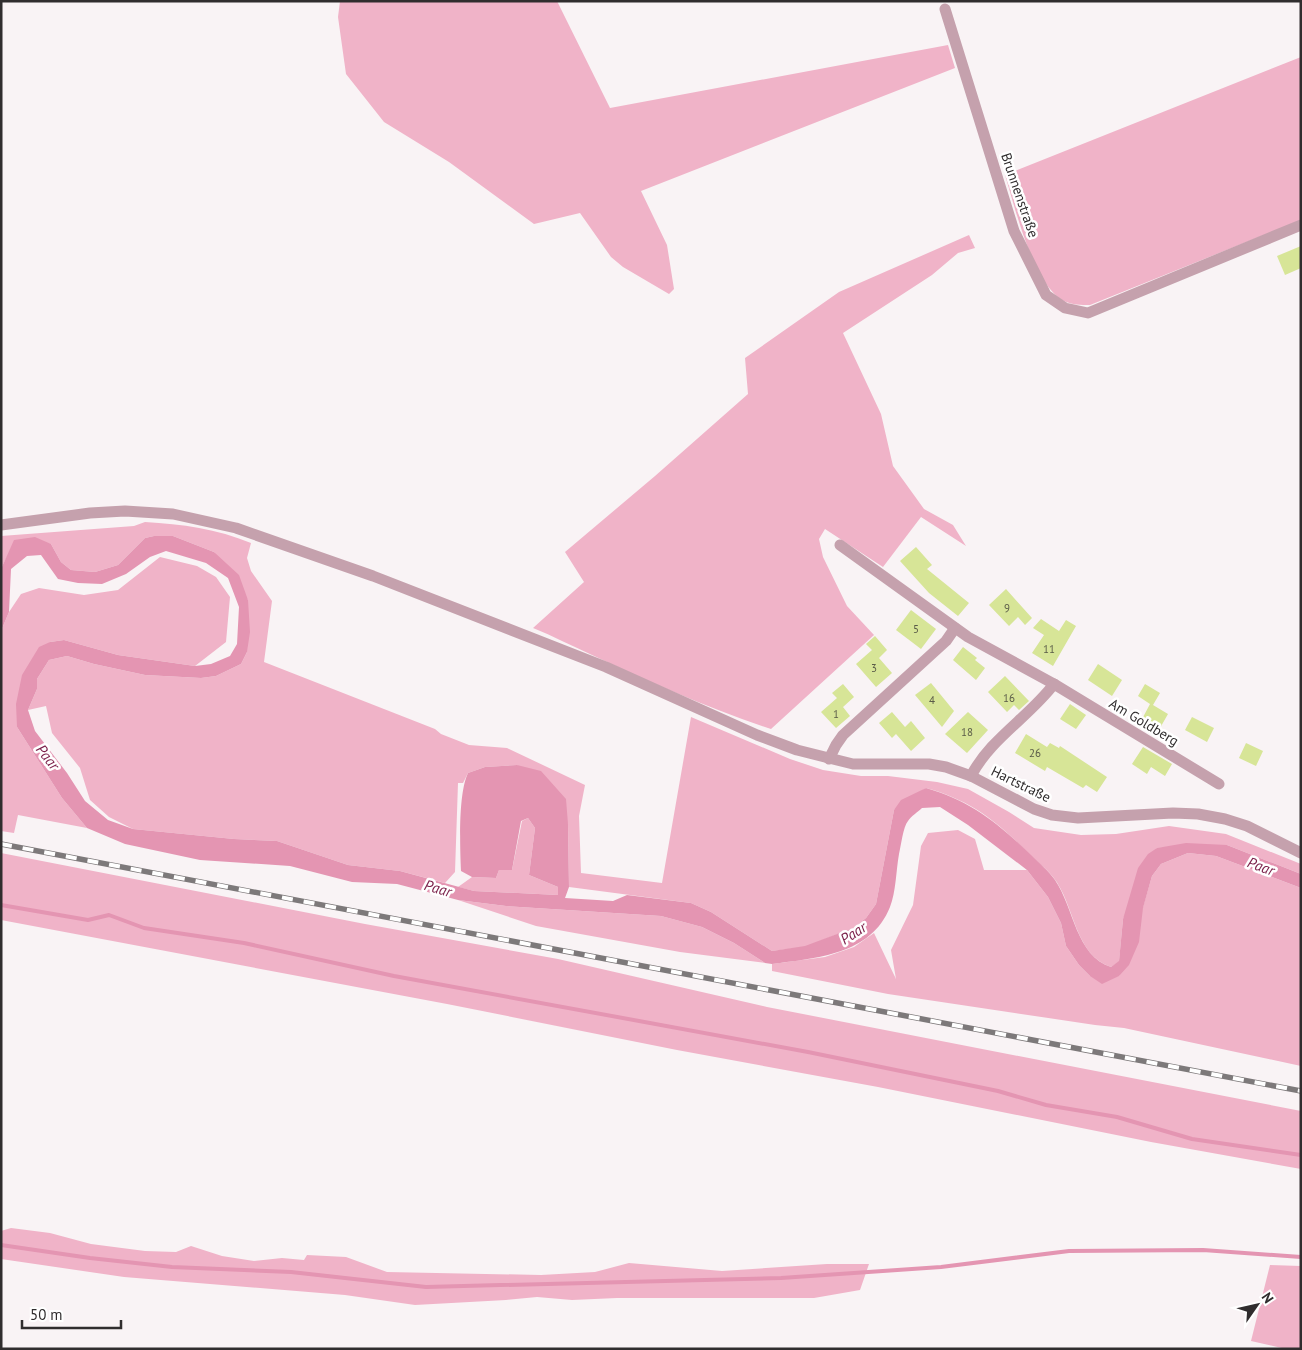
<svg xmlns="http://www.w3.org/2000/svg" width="1302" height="1350" font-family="'PT Sans',sans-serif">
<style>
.green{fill:#f0b3c8}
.water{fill:#e495b2}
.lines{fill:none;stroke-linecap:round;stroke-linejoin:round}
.stream{stroke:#e495b2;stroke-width:4}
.building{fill:#d7e597}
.street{stroke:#c5a1ad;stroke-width:11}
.rail-casing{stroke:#7d797a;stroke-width:5.5}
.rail{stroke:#fff;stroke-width:4;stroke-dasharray:11;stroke-linecap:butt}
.labels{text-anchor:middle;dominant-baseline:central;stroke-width:5;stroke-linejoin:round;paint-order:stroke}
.number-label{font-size:11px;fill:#5a5b48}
.street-label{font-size:14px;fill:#302d2e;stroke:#fff}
.water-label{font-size:15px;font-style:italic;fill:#7c214b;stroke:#fff}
</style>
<rect width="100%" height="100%" fill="#f9f3f5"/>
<g class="green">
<path d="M340,1H557L610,108L948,45L955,68L641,191L667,245L674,289L669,294L623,267L611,257L580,213L534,224L449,162L384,122L346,74L338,17Z"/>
<path d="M1301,57V220L1090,305C1081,305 1072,305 1064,301C1033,285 1015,207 1005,175Z"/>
<path d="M969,235L975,248L958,253L932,275L843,333L881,414L893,466L924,509L953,525L966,546L921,517L883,567L825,529L819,539L823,557L847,606L874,635L771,729C710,709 650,682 592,655C572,646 553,636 533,628L584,582L565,552L655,476L748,394L745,358L839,292Z"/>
<path d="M145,522C182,524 217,529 251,543L247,558L251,571L272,601L264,662L435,729L441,734L469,745L507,748L585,785L579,816L581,873L662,883L691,717L790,759L823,770L861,776H888L937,782L968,789L1009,812L1034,828L1081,835L1116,834L1169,826L1226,834L1301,864V874L1227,845L1157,848L1123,919L1119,962L1111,967C1074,955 1075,904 1053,877C1046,868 1036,861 1028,853C997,821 970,800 926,788L894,810L876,904L866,918L853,928L805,947L772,951L711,912L691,903L569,887L568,824L517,765L485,767L468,773L463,783H458L455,872L445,883L400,871L348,865L277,841L234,839L133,829L109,817L90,800L80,768L52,733L46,706L28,710L37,689V679L49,660L67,656L94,664L145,675L201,678L216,676L241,664L247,652L248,600L214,552L173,536H154L145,538L118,565L95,572L71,570L61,562L51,544L15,540L1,569V536L134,526Z"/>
<path d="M160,557L197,566L216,577L230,597L226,642L195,666L118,655L64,640L50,642L17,727L62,798L87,828L18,815L14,833L1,831V631L9,612L21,594L39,588L84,595L118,590Z"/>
<path d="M528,818L535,828L529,875L558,887V895L474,891L458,887L472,877L496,878L499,870H512L522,821Z"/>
<path d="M958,830L975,839L984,870H1027L1048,897L1061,923L1066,946L1079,965L1090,976H1119L1143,907L1152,876L1161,864L1188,853L1216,856L1301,888V1066L1124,1028L1095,1025L888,994L772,971V964L825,957L854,947L874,933L896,979L891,950L913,905L921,846L928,833Z"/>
<path d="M1,853L365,924L558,959L767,1007L1301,1111V1169L1151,1142L878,1087L677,1050L447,1004L1,920Z"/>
<path d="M458,900L506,906L661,916L702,927L734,943L765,963L680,952L536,926Z"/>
<path d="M11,1228L50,1233L91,1244L145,1251L176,1252L191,1246L222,1256L254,1261L282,1258L304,1260L307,1255L346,1257L387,1272L541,1275L595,1272L629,1263L722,1271L827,1264H869L860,1290L814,1298H617L572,1300L537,1297L506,1300L415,1305L345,1295L124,1277L1,1259V1231Z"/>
<path d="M1270,1265L1301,1266V1349H1286L1251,1341Z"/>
</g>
<path class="water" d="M154,536H173L214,552L239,575L248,600L250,632L247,652L241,664L216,676L201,678L145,675L94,664L67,656L49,660L37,679V689L28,710L35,731L67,773L85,801L108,820L133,829L234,839L277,841L348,865L400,871L474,891L558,895V887L529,875L535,828L528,818L521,821L512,870H499L496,878L472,877L461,871C460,846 458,794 468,773L485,767L517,765L541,771L566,799L568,824L569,887L565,898L613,901L627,895L691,903L711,912L772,951L805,946L853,928L866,918L876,904L894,810L901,800L926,788C971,801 998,823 1031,855C1039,863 1049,871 1055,880C1074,908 1076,956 1111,967L1119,961L1123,919L1138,868L1148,854L1157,848L1186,843L1227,845L1301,874V888L1216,856L1188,853L1161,864L1152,876L1143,908L1139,942L1129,965L1119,976L1102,984L1090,976L1079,965L1066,946L1061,923L1048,897L1027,870L968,825L940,807L922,808C918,812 911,816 908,821C903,827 901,846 899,854C896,871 896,892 890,907C871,955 816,958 772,964L765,963L734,943L702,927L661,916L506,906L458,900L397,884L352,882L290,866L200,860L125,844L87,828L62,798L17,727L16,704L22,675L39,647L50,642L64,640L118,655L195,666L211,664L230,656L237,644L239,607L228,578L206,563L166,551L150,557L126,574L102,584L78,583L58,579L41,555L27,556L11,569L9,612L1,631V569L14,540L35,537L51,544L61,562L71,570L95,572L118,565L145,538Z"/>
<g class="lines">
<g class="stream">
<path d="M1,905L88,920L109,915L144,928L244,943L394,976L808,1052L998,1091L1046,1105L1117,1117L1192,1139L1301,1155"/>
<path d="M1,1245L90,1258L172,1267L291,1272L426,1287L781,1278L941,1267L1069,1251L1203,1250L1301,1257"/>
</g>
</g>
<g class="building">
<path d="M1301,246V268L1285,275L1277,256Z"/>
<path d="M916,547L932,565L927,569L969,603L958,616L929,593L900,561Z"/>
<path d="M1006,589L1032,618L1025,625L1018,617L1009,626L989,605Z"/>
<path d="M911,610L936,629L921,649L896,630Z"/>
<path d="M1041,619L1059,631L1066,620L1076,626L1053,666L1032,653L1044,635L1033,628Z"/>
<path d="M875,636L887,650L879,658L892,673L876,687L856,664L872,650L866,644Z"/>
<path d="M963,647L977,658L975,660L985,668L976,680L953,660Z"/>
<path d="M1098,664L1122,680L1112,696L1088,680Z"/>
<path d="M1005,676L1029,701L1019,710L1014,705L1007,712L988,692Z"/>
<path d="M931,683L954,711L942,727L915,695Z"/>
<path d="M843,684L854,697L843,707L850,716L836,728L821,712L837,698L832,693Z"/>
<path d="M1145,684L1160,693L1153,705L1168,714L1160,728L1152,723L1150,727L1141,721L1150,704L1138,696Z"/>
<path d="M1070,704L1086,715L1076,729L1060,719Z"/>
<path d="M892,712L905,727L911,721L925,738L911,751L896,734L892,738L879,723Z"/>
<path d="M968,712L988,730L967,753L945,734Z"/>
<path d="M1192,717L1214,728L1207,742L1185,730Z"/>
<path d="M1026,734L1047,747L1050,743L1059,748L1060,746L1107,777L1097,792L1086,785L1083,788L1047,767L1045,771L1015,753Z"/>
<path d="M1246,743L1263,751L1256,766L1239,758Z"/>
<path d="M1143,747L1172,764L1165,776L1151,767L1147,774L1132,764Z"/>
</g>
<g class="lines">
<g class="street">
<path d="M945,9L1014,231L1046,295L1065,308L1088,313L1301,225"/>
<path d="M1,525L90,513L125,511L173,514L236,528L373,576L606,667L757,735L797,750L853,764H929L946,767L971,776L1034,809L1052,815L1078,818L1173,813L1198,814L1225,819L1247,826L1301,853"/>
<path d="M840,545L968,637L1054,684L1219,784"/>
<path d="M829,759L836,745L843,735L946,641L955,628"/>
<path d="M971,776C990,739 1029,717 1054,684"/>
</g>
<g class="rail-casing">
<path id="rail" d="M1,844L1301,1091"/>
</g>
<use href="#rail" class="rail"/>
</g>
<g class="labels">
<g class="number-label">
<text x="1007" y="608">9</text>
<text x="916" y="629">5</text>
<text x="1049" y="649">11</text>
<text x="874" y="668">3</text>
<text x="1009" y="698">16</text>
<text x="932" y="700">4</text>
<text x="836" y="714">1</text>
<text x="967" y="732">18</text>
<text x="1035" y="753">26</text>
</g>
<g class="street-label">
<text transform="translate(1020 195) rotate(71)">Brunnenstraße</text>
<text transform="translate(1144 722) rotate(31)">Am Goldberg</text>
<text transform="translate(1021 784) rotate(26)">Hartstraße</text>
</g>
<g class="water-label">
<text transform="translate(48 757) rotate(52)">Paar</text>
<text transform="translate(1261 866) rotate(20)">Paar</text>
<text transform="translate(438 888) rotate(16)">Paar</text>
<text transform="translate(853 933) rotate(-33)">Paar</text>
</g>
</g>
<rect width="1302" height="1350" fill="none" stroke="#302d2e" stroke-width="5"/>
<g transform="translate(1257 1305) rotate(56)" stroke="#ffffff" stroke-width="4" paint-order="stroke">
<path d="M0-4L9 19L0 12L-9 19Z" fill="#302d2e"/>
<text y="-8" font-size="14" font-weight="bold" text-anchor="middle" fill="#302d2e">N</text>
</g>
<path d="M22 1320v8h99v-8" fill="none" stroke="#302d2e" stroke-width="2.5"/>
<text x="30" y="1320" font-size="15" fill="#302d2e" stroke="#ffffff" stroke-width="4" paint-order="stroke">50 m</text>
</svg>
